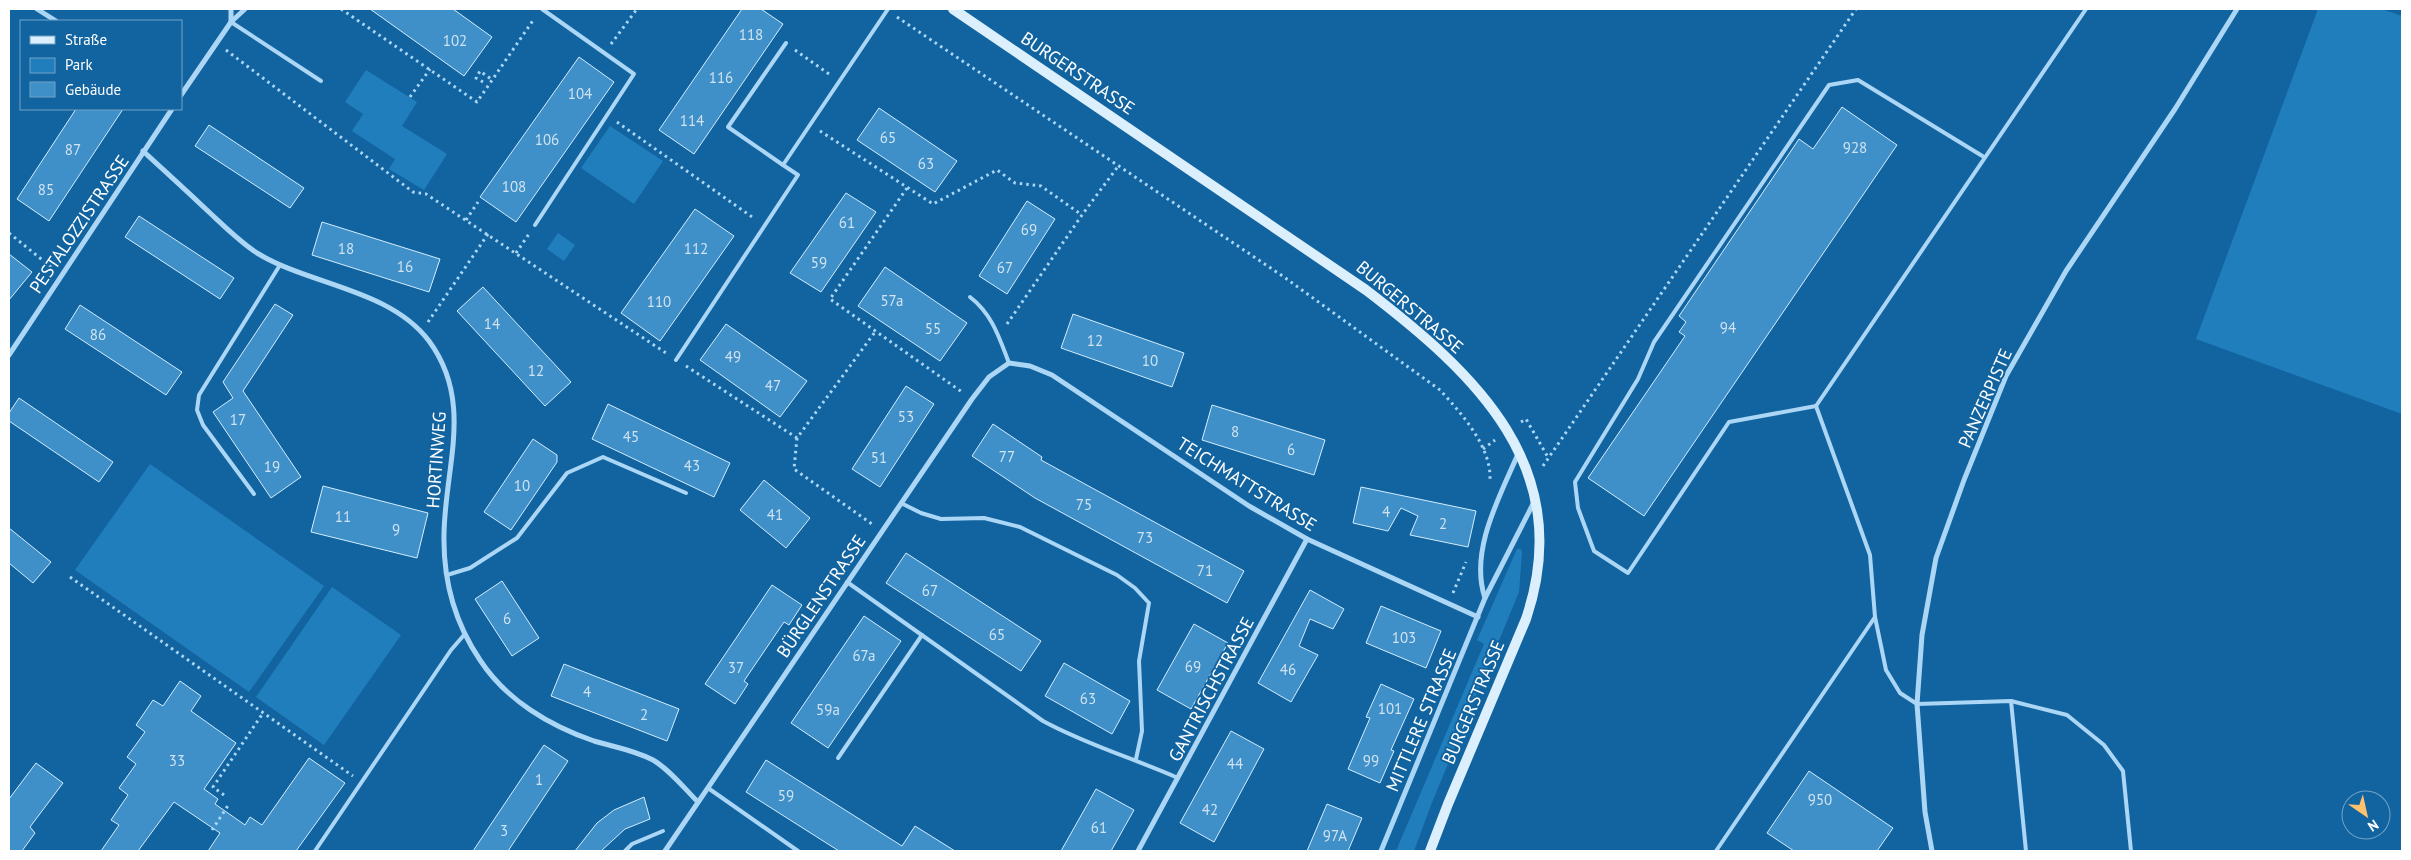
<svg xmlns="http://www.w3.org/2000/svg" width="2411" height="860" font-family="'PT Sans',sans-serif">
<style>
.green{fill:#217ebd}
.building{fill:#3f8fc8;stroke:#d3edfe}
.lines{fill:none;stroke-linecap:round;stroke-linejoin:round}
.path{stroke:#abd6f5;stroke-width:3;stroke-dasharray:2.5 4;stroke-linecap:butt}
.service{stroke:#abd6f5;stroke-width:4}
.minor{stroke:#abd6f5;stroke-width:5}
.secondary{stroke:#dbeffd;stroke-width:10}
.labels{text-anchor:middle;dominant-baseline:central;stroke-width:4;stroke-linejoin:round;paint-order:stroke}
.number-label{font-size:15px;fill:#cfe3f1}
.street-label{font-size:18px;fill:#fff;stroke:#1264a0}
</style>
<rect width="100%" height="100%" fill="#1264a0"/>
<g class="green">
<path d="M2318,9H2381L2402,16V414L2196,339Z"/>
<path d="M366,70L417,102L402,126L447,154L424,190L389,169L395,159L352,131L363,114L345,102Z"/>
<path d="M610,126L663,161L634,204L581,168Z"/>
<path d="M558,233L575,245L564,261L547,249Z"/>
<path d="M150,464L324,586L249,692L75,570Z"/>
<path d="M1517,549H1521L1522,553L1519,592L1431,805L1414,851H1396L1484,644L1477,640Z"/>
<path d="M332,587L401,635L324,745L256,697Z"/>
</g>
<g class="building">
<path d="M370,9H453L492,37L464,76Z"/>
<path d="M742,9H761L783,24L694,154L659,130Z"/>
<path d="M579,57L614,82L516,222L480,197Z"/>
<path d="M1842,107L1897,145L1644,516L1588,478L1685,336L1679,332L1686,322L1679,316L1799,139L1813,149Z"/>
<path d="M879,108L957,161L935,192L857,140Z"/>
<path d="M76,109H123L49,221L17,199Z"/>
<path d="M209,125L304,188L290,208L195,146Z"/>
<path d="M846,193L876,212L821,292L790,273Z"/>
<path d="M1027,201L1055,219L1007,294L979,276Z"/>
<path d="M695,209L734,236L660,341L621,313Z"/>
<path d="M139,216L234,278L220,299L125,237Z"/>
<path d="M322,222L440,259L429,292L312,255Z"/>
<path d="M9,254L32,272L9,300Z"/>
<path d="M885,267L967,323L940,361L858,306Z"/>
<path d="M483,287L571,382L545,406L457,311Z"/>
<path d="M275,304L293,315L243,391L301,477L271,498L213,412L233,398L223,382Z"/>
<path d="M80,305L182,372L166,395L65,329Z"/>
<path d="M1073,314L1184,353L1172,387L1061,348Z"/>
<path d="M726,324L807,381L780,417L700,360Z"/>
<path d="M906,386L934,404L880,487L852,469Z"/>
<path d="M19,398L113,462L99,482L9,421V413Z"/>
<path d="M608,404L730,463L714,497L592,439Z"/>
<path d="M1212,405L1325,440L1314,475L1202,440Z"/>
<path d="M993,424L1042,457L1041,460L1244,571L1227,603L1035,498L972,456Z"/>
<path d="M533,439L557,455V462L511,530L484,512Z"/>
<path d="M764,480L810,518L786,548L740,510Z"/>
<path d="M323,486L428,513L417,558L311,532Z"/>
<path d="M1361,487L1476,511L1468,547L1410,535L1418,516L1401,508L1388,531L1353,523Z"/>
<path d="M9,528L51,562L33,583L9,563Z"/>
<path d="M906,553L1041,641L1021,671L886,583Z"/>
<path d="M502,581L539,638L512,656L475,599Z"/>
<path d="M772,585L802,605L789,625L784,622L744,681L748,684L735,704L705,684Z"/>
<path d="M1310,590L1344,609L1333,629L1310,619L1299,646L1318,655L1291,702L1258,683Z"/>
<path d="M1381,606L1441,631L1426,668L1366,643Z"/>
<path d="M864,616L901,641L828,748L791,723Z"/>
<path d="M1194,624L1228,643L1191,709L1157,690Z"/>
<path d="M1064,663L1130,701L1112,734L1045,696Z"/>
<path d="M564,664L679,709L667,741L551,696Z"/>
<path d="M180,681L201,696L191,711L236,743L204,789L218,799L215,804L245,825L250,817L262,825L309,758L345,783L296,851H208L220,833L174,802L138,851H101L119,825L111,820L128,795L119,788L136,764L127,757L145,732L136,725L153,700L163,706Z"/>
<path d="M1381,684L1414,699L1391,750L1394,751L1380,783L1348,769L1370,718L1366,717Z"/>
<path d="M1231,731L1264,749L1214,842L1180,823Z"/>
<path d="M544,745L568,761L508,851H473Z"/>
<path d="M766,760L902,846L915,826L955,851H839L746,792Z"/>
<path d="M36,763L63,783L30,827L35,833L22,851H9V799Z"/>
<path d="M1809,771L1893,828L1877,851H1794L1767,833Z"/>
<path d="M1096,789L1134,810L1111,851H1061Z"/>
<path d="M644,797L650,819L625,829L601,851H575L597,823L614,810Z"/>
<path d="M1327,804L1362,818L1348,851H1307Z"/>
</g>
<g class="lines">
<g class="path">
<path d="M341,9L477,102L534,19"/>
<path d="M897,17L1284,277L1440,390C1461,413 1491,446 1490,479"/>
<path d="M611,44L637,9"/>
<path d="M226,50L413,192L426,194L666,353"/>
<path d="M795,50L829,74"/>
<path d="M483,82L476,78L480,71L491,79"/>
<path d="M410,97L430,69"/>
<path d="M617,122L755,219"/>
<path d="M820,131L933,204L997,170L1015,183L1041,186L1082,215"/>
<path d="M907,188L830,299L962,392"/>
<path d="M466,220L478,202"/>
<path d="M9,233L51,267"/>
<path d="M516,253L529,234"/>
<path d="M428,322L488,234"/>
<path d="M1007,324L1082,215L1119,165"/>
<path d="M686,366L797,438L875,332"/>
<path d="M1521,422L1526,419L1549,459"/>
<path d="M797,438L794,469L872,524"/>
<path d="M1483,449L1495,440"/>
<path d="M1543,466L1856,9"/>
<path d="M70,577L353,776"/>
<path d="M1453,593L1466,562"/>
<path d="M224,795L213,787L263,713"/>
<path d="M212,830L229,804"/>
</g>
<g class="service">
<path d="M231,22L321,81"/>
<path d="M783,165L728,127L786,43"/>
<path d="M535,225L634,74L542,9"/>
<path d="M970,297C992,314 999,337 1009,363"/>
<path d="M676,360L798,175L783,165L888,9"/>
<path d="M1816,406L1729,422L1628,573L1594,551L1578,508L1575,482L1638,379L1654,342L1829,85L1858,80L1984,157"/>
<path d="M254,494L203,425L197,410L199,395L280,265"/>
<path d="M901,503L921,513L941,519L984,518L1020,527L1117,575L1135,588L1149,603L1139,661L1142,731L1136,759"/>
<path d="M447,575L470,568L517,538L567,473L603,457L686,493"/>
<path d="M847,582L1043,721C1087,745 1133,758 1178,778"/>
<path d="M2011,701L2067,715L2104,745L2123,771L2131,851"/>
<path d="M838,758L922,635"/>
<path d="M708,788L798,851"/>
<path d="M315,851L451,650L464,635"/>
<path d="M625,851L632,844L663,831"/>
<path d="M1716,851L1875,617"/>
<path d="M2026,851L2011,701L1917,704L1900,693L1886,670L1875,617L1870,555L1816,406L2086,9"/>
</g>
<g class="minor">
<path d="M37,9L56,21"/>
<path d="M231,9V22"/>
<path d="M181,95L231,22L245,9"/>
<path d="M143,151C166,172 188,192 210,213C225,227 240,242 257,253C309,285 390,289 429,341C474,402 445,466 444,534C443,579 455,623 480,660C506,700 550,726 594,741C614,747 634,750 653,760C670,770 684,788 698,802"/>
<path d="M9,355L172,109"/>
<path d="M1485,598C1469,551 1500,496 1518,454"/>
<path d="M665,851L972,399L989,377L1009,363L1030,366L1052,375L1249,506L1307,539L1478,617"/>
<path d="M1138,851L1307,539"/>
<path d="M1381,851L1485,598L1533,504"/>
<path d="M1932,851L1925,812L1917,704L1922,635L1936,558L1964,480L2006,376L2066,271L2175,109L2237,9"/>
</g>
<path class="secondary" d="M953,9L1366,290C1476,374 1577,468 1526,619L1448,804L1430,851"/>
</g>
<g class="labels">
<g class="number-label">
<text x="751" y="34">118</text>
<text x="455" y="40">102</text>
<text x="721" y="77">116</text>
<text x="580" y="93">104</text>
<text x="692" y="120">114</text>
<text x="888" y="137">65</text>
<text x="547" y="139">106</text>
<text x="1855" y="147">928</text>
<text x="73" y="149">87</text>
<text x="926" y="163">63</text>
<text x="514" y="186">108</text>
<text x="46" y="189">85</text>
<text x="847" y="222">61</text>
<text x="1029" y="229">69</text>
<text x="346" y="248">18</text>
<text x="696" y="248">112</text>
<text x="819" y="262">59</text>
<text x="405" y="266">16</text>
<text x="1005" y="267">67</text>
<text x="892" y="300">57a</text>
<text x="659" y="301">110</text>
<text x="492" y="323">14</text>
<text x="1728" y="327">94</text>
<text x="933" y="328">55</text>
<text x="98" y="334">86</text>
<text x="1095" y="340">12</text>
<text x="733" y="356">49</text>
<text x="1150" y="360">10</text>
<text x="536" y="370">12</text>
<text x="773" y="385">47</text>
<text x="906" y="416">53</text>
<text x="238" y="419">17</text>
<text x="1235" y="431">8</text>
<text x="631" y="436">45</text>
<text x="1291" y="449">6</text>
<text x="1007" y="456">77</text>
<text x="879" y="457">51</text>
<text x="692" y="465">43</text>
<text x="272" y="466">19</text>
<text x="522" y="485">10</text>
<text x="1084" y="504">75</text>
<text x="1386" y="511">4</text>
<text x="775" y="514">41</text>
<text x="343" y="516">11</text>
<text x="1443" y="523">2</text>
<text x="396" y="529">9</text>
<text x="1145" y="537">73</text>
<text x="1205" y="570">71</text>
<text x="930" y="590">67</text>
<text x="507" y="618">6</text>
<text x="997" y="634">65</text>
<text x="1404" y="637">103</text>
<text x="864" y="655">67a</text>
<text x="1193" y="666">69</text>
<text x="736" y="667">37</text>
<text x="1288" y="669">46</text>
<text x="587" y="691">4</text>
<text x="1088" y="698">63</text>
<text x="1390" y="708">101</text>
<text x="828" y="709">59a</text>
<text x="644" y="714">2</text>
<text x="177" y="760">33</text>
<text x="1371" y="760">99</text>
<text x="1235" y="763">44</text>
<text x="539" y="779">1</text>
<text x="786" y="795">59</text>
<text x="1820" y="799">950</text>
<text x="1210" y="809">42</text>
<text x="1099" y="827">61</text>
<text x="504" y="830">3</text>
<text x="1335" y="835">97A</text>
</g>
<g class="street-label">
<text transform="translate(1078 73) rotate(34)">BURGERSTRASSE</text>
<text transform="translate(79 224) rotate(-56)">PESTALOZZISTRASSE</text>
<text transform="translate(1410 307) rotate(40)">BURGERSTRASSE</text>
<text transform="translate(1985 398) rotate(-66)">PANZERPISTE</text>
<text transform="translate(436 460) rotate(-86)">HORTINWEG</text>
<text transform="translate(1247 484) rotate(32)">TEICHMATTSTRASSE</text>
<text transform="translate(821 596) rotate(-56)">BÜRGLENSTRASSE</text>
<text transform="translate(1211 689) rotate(-62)">GANTRISCHSTRASSE</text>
<text transform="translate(1473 702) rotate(-67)">BURGERSTRASSE</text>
<text transform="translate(1421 720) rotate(-67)">MITTLERE STRASSE</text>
</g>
</g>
<rect width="2411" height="860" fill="none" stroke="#ffffff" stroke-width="20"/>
<rect x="20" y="20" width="162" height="90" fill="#1264a0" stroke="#71a2c6"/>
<rect x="30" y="36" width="25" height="8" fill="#dbeffd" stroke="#71a2c6"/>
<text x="65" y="45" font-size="15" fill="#ffffff">Straße</text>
<rect x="30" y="58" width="25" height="15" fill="#217ebd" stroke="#71a2c6"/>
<text x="65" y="70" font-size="15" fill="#ffffff">Park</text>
<rect x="30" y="82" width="25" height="15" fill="#3f8fc8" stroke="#71a2c6"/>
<text x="65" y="95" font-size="15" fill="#ffffff">Gebäude</text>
<g transform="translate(2366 815) rotate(146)"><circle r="24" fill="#1264a0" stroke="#71a2c6"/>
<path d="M0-4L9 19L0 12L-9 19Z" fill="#ffc16e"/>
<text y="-8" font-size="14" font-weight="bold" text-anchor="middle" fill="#ffffff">N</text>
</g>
</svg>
